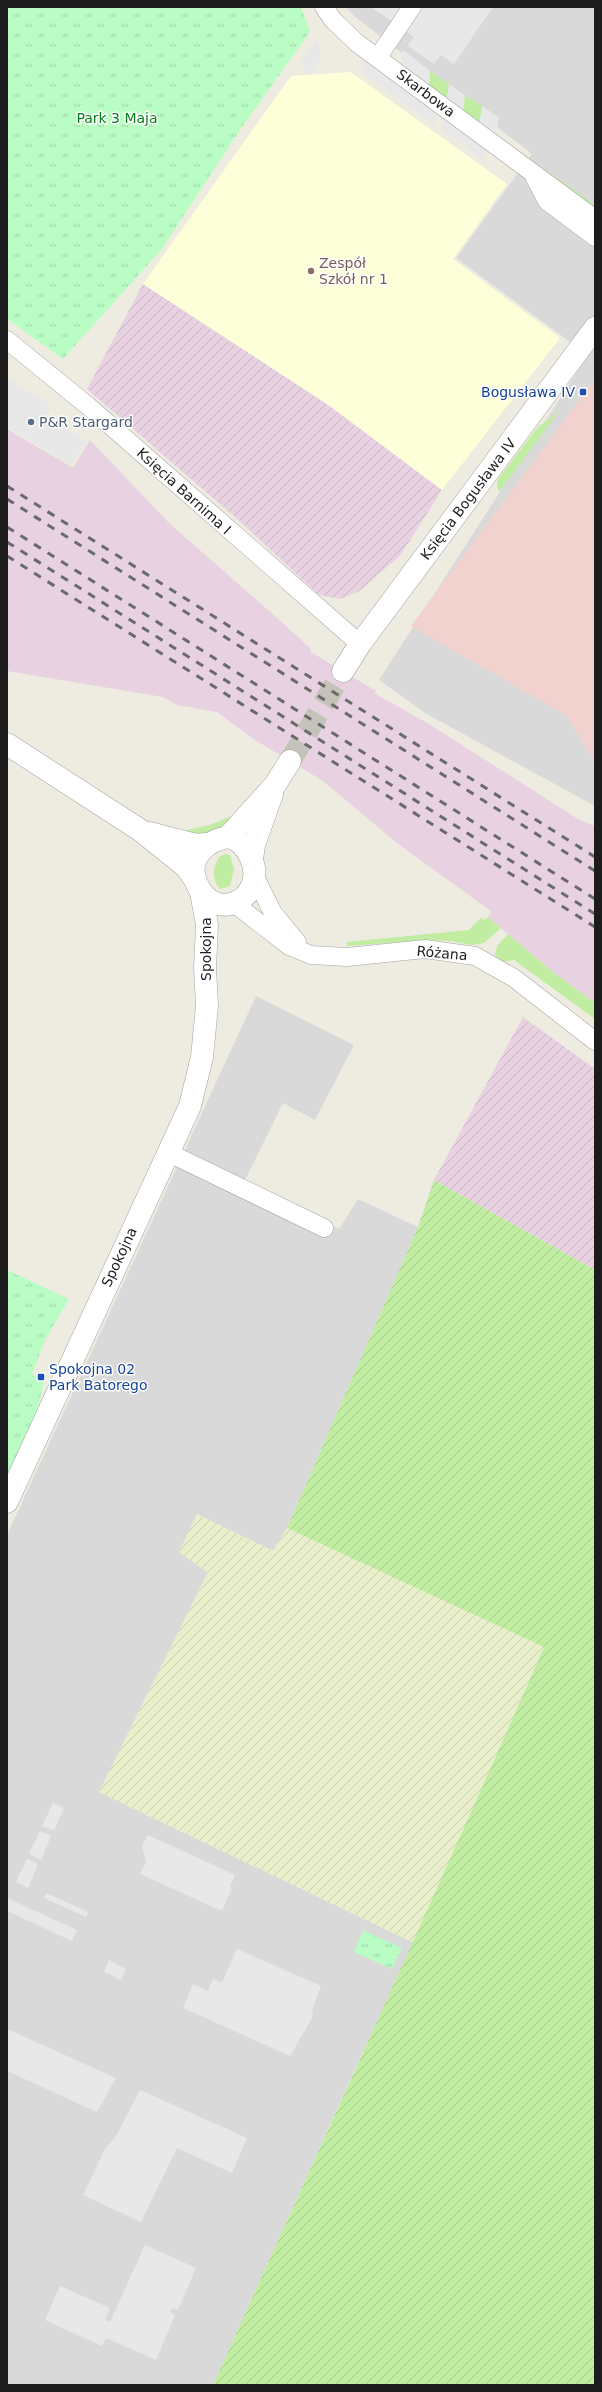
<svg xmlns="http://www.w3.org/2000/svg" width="602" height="2392" font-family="'DejaVu Sans',sans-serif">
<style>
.residential{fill:#dad9d9}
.commercial{fill:#f1d2ce}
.industrial{fill:url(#industrial-furrows)}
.education{fill:#fcffd8}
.railway{fill:#e8d2e2}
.farmland{fill:url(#farmland-furrows)}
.grass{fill:#c0eda2}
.park{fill:url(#park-tufts)}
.garden{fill:url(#garden-furrows)}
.parking{fill:#e8e8e8}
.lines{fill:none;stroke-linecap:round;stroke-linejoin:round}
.tertiary-tunnel{stroke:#c4c2b9;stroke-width:22;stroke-dasharray:22 11;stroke-linecap:butt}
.minor-casing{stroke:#a3a3a3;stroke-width:19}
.tertiary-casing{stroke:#a3a3a3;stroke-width:23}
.minor{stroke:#fff;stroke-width:18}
.tertiary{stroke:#fff;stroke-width:22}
.rail{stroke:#6a6a6a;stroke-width:3;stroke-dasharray:8 8;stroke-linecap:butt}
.education-dot{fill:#8d6e63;stroke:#fff;stroke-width:1.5}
.transit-dot{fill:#1a4fb4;stroke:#fff;stroke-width:1.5}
.service-dot{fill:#5c6f8a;stroke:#fff;stroke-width:1.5}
.labels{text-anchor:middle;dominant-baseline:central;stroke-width:3;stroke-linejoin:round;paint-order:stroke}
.street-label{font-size:14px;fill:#1c1c1c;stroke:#fff}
.park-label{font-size:14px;fill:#047f19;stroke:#fff}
.education-label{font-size:14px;fill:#785e54;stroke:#fff;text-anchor:start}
.transit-label{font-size:14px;fill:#164399;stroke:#fff;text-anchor:end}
.service-label{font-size:14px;fill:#4e5e75;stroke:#fff;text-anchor:start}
</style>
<defs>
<pattern id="industrial-furrows" width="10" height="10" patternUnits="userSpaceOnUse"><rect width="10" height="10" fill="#e8d2e2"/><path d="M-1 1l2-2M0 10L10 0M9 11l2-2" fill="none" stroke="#c6b4c1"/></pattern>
<pattern id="farmland-furrows" width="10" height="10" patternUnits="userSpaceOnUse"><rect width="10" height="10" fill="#e9efca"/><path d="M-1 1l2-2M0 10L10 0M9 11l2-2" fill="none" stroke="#c7ccad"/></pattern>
<pattern id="park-tufts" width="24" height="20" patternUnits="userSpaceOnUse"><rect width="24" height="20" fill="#b9fdc4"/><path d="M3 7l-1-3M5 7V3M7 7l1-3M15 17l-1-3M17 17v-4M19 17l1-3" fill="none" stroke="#9ed8a8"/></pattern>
<pattern id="garden-furrows" width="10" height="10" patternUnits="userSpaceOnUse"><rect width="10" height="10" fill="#c0eda2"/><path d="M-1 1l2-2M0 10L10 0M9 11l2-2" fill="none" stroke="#a4cb8b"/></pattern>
</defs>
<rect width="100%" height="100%" fill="#eeebe0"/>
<g class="residential">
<path d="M346,7H595V806L425,713L379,680L588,355L456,258L532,154L353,15Z"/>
<path d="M256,996L354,1045L315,1120L283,1103L245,1180L339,1229L358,1199L418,1227L287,1528L273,1551L196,1514L208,1572L99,1792L414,1943L358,2062L213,2385H7V1535Z"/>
</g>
<path class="commercial" d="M595,379V763L567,716L411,626Z"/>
<g class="industrial">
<path d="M143,284L327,404L442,490L400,556L358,592L340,599L319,595L243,524L87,389Z"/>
<path d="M523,1017L595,1069V1270L434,1180Z"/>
</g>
<path class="education" d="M351,72L507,184L453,259L560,338L442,490L327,404L143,284L291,76Z"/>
<path class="railway" d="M7,429L73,468L90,440L169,523L276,617L310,648L311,652L376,691L374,693L429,724L578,819L595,826V1003L553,972L488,917L492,912L397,843L323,781L255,740L217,712L177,705L163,697L7,671Z"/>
<path class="farmland" d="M197,1514L273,1551L287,1528L544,1646L414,1943L99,1792L208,1573L179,1552Z"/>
<g class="grass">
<path d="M430,71L449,84L447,99L429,85Z"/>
<path d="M465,95L482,106L480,122L463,111Z"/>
<path d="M516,149L595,205V210L520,155Z"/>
<path d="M560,410L499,492L497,485L498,479L537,428Z"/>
<path d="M241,812L238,821L207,835H185L186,830L210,825Z"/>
<path d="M225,854L230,855L234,869L230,886L220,889C211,879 213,867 219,857Z"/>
<path d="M488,917L501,928L484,943L472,945L450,941L428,940L347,946V942L469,930L481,918L485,920Z"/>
<path d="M508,934L553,972L595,1003V1019L514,960L502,962L495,955L497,946Z"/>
</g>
<g class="park">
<path d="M7,7H301L310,32L242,127L161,250L63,359L7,319Z"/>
<path d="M7,1270L69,1299L45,1340L32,1374L44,1382L33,1425L7,1487Z"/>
<path d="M363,1930L402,1948L392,1969L354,1952Z"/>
</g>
<path class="garden" d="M434,1180L595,1270V2385H213C323,2139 436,1894 544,1647L287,1528L418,1227Z"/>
<g class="parking">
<path d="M371,7H493L454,64L441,55L434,64L408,46L414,37Z"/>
<path d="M316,41L323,56L310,73H305L301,62Z"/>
<path d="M403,50L430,71L429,85L402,65Z"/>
<path d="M362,57L436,111L435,125L361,72Z"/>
<path d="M449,84L465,95L463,111L447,99Z"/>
<path d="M482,106L499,118L496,134L480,122Z"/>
<path d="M442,115L486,146L484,161L442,130Z"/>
<path d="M7,378L51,405L46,416L87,441L70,465L7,427Z"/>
<path d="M53,1803L64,1808L54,1831L42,1826Z"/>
<path d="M40,1831L51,1836L41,1860L29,1854Z"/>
<path d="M148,1835L235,1875L230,1886L232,1888L222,1911L140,1874L146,1862L142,1846Z"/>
<path d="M27,1859L38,1864L28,1888L16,1882Z"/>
<path d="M46,1893L88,1912L86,1917L44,1898Z"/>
<path d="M7,1898L77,1930L72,1941L7,1911Z"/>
<path d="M237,1949L321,1986L313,2007L312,2018L290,2056L183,2008L193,1984L208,1991L213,1979L222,1983Z"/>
<path d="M109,1960L126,1969L121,1980L104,1972Z"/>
<path d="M7,2029L116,2078L97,2112L7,2071Z"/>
<path d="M140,2090L247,2138L232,2173L177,2148L141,2222L83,2195L105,2149L116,2136Z"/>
<path d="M145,2245L196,2268L178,2310L173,2308L170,2312L175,2315L156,2360L106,2338L102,2346L45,2320L60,2286L110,2308L105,2319L110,2322Z"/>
</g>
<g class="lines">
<path class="tertiary-tunnel" d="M290,761L343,671"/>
<g class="minor-casing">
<g id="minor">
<path d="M324,7L333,20L357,43L595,219"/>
<path d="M378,57L412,7"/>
<path d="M535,178L547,201L595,237"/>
<path d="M7,340L88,406L360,644"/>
<path d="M255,877L273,913L297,942"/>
<path d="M235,904L289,946L311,955L347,957L425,949L475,956L514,978L595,1041"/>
<path d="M167,1152L324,1228"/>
</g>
</g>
<g class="tertiary-casing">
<g id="tertiary">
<path d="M343,671L360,644L595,328"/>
<path d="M7,744L140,830L186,867L194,878"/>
<path d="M149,833L196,845L206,844"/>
<path d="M228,837C239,840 245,846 250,856C270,896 216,927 197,884C185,859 206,841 228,837Z"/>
<path d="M228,837L275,785L290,761"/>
<path d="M252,859L254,845L272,794"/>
<path d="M7,1502L190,1106L202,1057L207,1006L205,968L207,925L201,892"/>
</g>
</g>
<use href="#minor" class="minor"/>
<use href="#tertiary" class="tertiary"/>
<g class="rail">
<path d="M7,486L595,857"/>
<path d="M7,499L595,871"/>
<path d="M7,527L595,899"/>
<path d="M7,542L595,914"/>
<path d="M7,556L595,927"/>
</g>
</g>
<circle class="education-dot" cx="311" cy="271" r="4"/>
<g class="transit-dot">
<rect x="579" y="388" width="8" height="8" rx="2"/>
<rect x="37" y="1373" width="8" height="8" rx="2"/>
</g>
<circle class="service-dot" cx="31" cy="422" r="4"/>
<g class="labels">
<g class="street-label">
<text transform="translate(426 93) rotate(37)">Skarbowa</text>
<text transform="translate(184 491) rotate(42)">Księcia Barnima I</text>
<text transform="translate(468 499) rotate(-53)">Księcia Bogusława IV</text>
<text transform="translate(206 949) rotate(-90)">Spokojna</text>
<text transform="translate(442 953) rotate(5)">Różana</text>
<text transform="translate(119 1257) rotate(-65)">Spokojna</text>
</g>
<g class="park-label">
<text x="117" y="118">Park 3 Maja</text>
</g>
<g class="education-label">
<text x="319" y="263">Zespół<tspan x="319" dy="16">Szkół nr 1</tspan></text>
</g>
<g class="transit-label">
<text x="575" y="392">Bogusława IV</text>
<text x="49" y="1369" text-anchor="start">Spokojna 02<tspan x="49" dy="16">Park Batorego</tspan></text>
</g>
<g class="service-label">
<text x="39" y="422">P&amp;R Stargard</text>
</g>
</g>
<rect width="602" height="2392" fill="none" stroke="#1c1c1c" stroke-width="16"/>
</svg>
